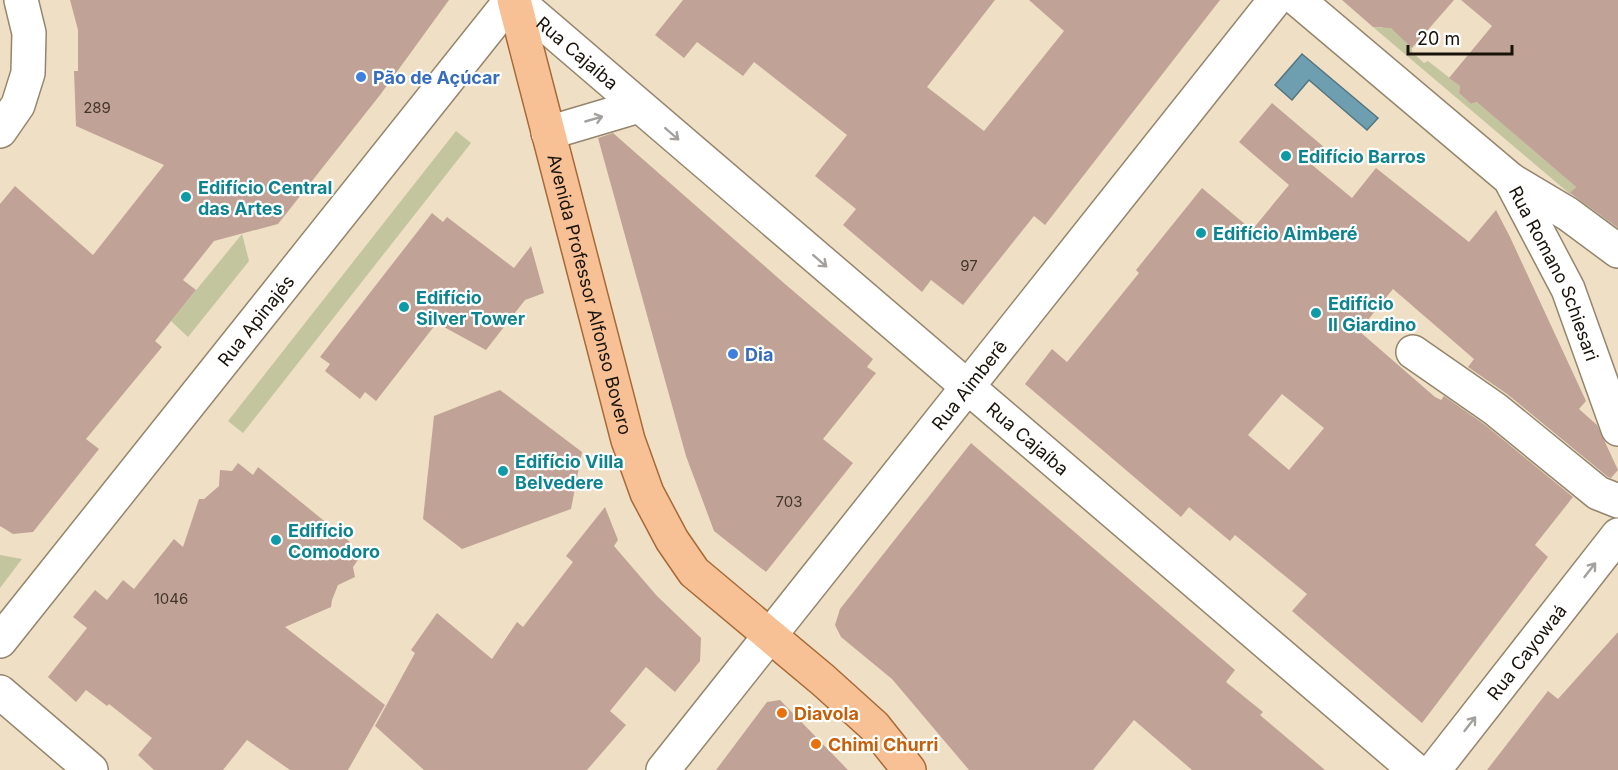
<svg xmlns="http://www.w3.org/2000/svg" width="1618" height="770" font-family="Inter,sans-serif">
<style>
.green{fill:#c2c59e}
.water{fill:#6e9fb0;stroke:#54757e;stroke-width:1.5}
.building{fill:#c0a396;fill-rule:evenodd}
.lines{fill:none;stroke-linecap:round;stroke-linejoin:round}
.minor-casing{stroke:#94856d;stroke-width:36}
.major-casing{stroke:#a76936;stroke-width:36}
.minor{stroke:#fff;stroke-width:33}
.major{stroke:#f8c195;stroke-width:33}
.oneway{stroke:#a3a09d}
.shop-dot{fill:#3f7fe0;stroke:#fff;stroke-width:2}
.culture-dot{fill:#0f9aa8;stroke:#fff;stroke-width:2}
.food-dot{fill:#e8710a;stroke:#fff;stroke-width:2}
.labels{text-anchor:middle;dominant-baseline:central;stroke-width:4.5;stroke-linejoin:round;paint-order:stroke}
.number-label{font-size:15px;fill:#42362c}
.street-label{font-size:18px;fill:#181209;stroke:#fff}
.shop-label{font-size:18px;font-weight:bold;fill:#366cbe;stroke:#fff;text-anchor:start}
.culture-label{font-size:18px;font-weight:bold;fill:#0d838f;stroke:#fff;text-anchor:start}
.food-label{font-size:18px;font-weight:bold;fill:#c56008;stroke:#fff;text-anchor:start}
</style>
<rect width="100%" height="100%" fill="#efdfc5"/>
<g class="green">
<path d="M1386,23L1412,46V52L1424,63L1428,61L1460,86L1459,93L1471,104L1478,102L1576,187L1570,194L1373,27L1382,28Z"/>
<path d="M456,131L471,143L243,433L228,421Z"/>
<path d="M242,234L249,261L188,337L171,321Z"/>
<path d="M0,555L22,559L0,588Z"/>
</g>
<path class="water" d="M1302,54L1378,118L1367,130L1309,80L1292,100L1275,85Z"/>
<g class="building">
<path d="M70,0H449L380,95L278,224L214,241L183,280L196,290L155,341L162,347L86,439L99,449L33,532L13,534L0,526V204L15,186L93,255L164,165L76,126L74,71H78V30Z"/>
<path d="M683,0H995L927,87L984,131L1064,31L1029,0H1220L1045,225L1034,216L963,305L931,280L922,292L843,225L856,209L815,176L847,135L754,62L743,76L697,42L684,58L655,35Z"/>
<path d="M1342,0H1454L1412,48L1391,28L1373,27Z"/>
<path d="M1461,0H1618V228L1570,193L1576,187L1477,102L1471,104L1459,93L1460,86L1449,78L1492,26Z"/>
<path d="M1272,103L1325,148L1311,164L1352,198L1376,168L1469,242L1496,210L1510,237L1586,401L1579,409L1597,425L1618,470L1611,478L1608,477L1507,394L1468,367L1474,359L1393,289L1359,331L1435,397L1441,400L1444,396L1484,424L1573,497L1535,545L1548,557L1422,723L1292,611L1307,594L1235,535L1230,541L1189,507L1181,517L1025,384L1052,349L1067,362L1139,273L1136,270L1202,188L1252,230L1289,185L1239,142ZM1282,394L1324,428L1289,470L1248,435Z"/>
<path d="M613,133L785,284L873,359L867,367L876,373L823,439L853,463L766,572L714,531L686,456L598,138Z"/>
<path d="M432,213L443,222L447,217L514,268L531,246L544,293L525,300L486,350L444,327L446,311L376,401L365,392L360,399L325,371L330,364L320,357Z"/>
<path d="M500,390L582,452L571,509L462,549L423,519L434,416Z"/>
<path d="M971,443L1235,670L1226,682L1263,712L1260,715L1325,770H1192L1134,720L1093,770H969L892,679L841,637L835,625L840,609Z"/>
<path d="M238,463L253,475L258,467L350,542L344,549L358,560L353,567L355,577L338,585L332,600L331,607L285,627L385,705L348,770H290L247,740L223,770H154L138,755L152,738L109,704L107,706L86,690L76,702L48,677L87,628L73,617L95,590L107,600L123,580L134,589L174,539L183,547L199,499H204L219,486L220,470L232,471Z"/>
<path d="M605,507L618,540L614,546L657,596L701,638L700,661L675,692L646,667L610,711L626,725L587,770H424L375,726L415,653L411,650L437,613L492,659L517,622L523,627L573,562L566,556Z"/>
<path d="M1618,632V770H1487L1548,691L1558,699Z"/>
<path d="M780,700L815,736L848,770H716L767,702Z"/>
</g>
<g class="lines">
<g class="minor-casing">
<g id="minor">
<path id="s1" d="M516,0L1415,770"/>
<path id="s2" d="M1298,0L1510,179L1568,289L1618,429"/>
<path d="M0,131L18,105L28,73L29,33L21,0"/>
<path d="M548,133L639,106"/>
<path d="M1511,180L1568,214L1618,251"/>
<path d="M1413,352L1495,409L1598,493L1618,501"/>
<path id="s3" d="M0,641L511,0"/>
<path d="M0,692L91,770"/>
<path id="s4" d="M663,770L1275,0"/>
<path id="s5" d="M1434,770L1618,535"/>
</g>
</g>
<g class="major-casing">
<g id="major">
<path id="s6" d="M514,0L628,440L647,493L672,540L694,572L823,680L874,726L909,770"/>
</g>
</g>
<use href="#minor" class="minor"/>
<use href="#major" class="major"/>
</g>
<defs><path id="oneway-shaft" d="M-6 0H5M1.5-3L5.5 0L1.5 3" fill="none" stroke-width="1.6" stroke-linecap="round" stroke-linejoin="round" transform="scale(1.5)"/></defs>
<g class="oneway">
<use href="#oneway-shaft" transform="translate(594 119) rotate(-16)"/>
<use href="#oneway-shaft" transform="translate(672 134) rotate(41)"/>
<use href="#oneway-shaft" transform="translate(820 261) rotate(41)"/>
<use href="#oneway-shaft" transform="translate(1590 570) rotate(-52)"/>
<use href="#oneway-shaft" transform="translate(1470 724) rotate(-52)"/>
</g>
<g class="shop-dot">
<circle cx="361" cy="77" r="6"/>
<circle cx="733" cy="354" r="6"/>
</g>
<g class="culture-dot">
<circle cx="1286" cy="156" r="6"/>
<circle cx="186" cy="197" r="6"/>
<circle cx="1201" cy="233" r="6"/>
<circle cx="404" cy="307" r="6"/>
<circle cx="1316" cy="313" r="6"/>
<circle cx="503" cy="471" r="6"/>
<circle cx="276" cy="540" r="6"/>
</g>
<g class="food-dot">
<circle cx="782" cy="713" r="6"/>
<circle cx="816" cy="744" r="6"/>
</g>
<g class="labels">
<g class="number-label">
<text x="97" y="107">289</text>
<text x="969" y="265">97</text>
<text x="789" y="501">703</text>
<text x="171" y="598">1046</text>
</g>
<g class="street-label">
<text stroke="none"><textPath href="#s1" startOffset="81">Rua Cajaíba</textPath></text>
<text stroke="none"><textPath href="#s2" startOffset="382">Rua Romano Schiesari</textPath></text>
<text stroke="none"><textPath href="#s6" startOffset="304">Avenida Professor Alfonso Bovero</textPath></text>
<text stroke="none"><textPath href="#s3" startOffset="410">Rua Apinajés</textPath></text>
<text stroke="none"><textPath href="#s4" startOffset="492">Rua Aimberê</textPath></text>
<text stroke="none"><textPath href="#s1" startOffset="674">Rua Cajaíba</textPath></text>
<text stroke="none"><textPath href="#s5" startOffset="150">Rua Cayowaá</textPath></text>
</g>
<g class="shop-label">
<text x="373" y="77">Pão de Açúcar</text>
<text x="745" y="354">Dia</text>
</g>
<g class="culture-label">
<text x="1298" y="156">Edifício Barros</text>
<text x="198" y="187">Edifício Central<tspan x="198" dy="21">das Artes</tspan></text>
<text x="1213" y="233">Edifício Aimberé</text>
<text x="416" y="297">Edifício<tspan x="416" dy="21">Silver Tower</tspan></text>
<text x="1328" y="303">Edifício<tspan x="1328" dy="21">Il Giardino</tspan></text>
<text x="515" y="461">Edifício Villa<tspan x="515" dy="21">Belvedere</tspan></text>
<text x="288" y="530">Edifício<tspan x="288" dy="21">Comodoro</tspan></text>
</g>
<g class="food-label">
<text x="794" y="713">Diavola</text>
<text x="828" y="744">Chimi Churri</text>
</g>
</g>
<path d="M1408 45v9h104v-9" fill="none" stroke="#181209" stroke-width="3"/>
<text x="1417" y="45" font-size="18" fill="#181209" stroke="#ffffff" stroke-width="4.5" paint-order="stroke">20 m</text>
</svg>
